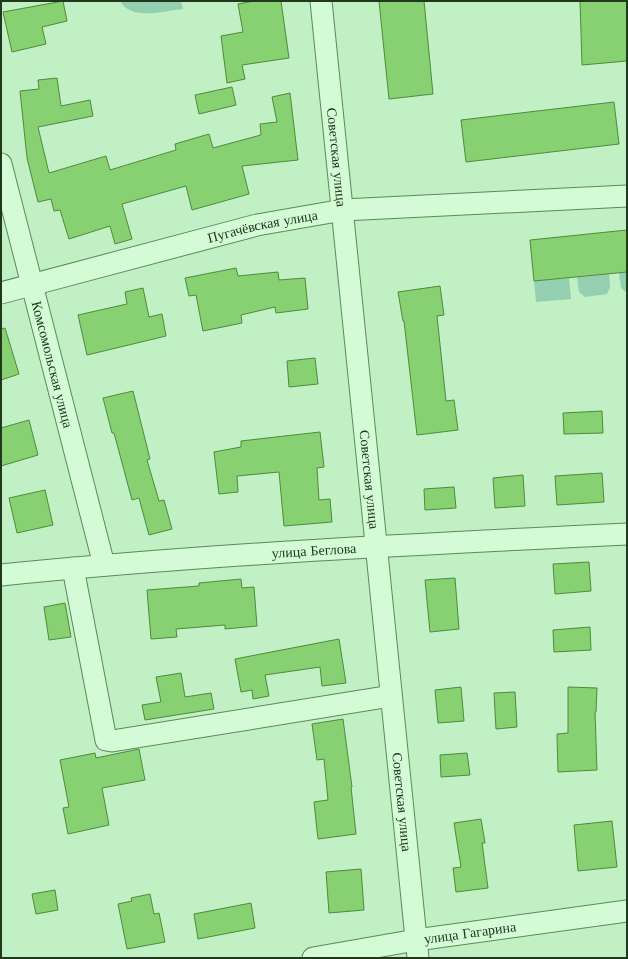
<svg xmlns="http://www.w3.org/2000/svg" width="628" height="959" font-family="'Libre Baskerville',serif">
<style>
.green{fill:#93cfb0}
.building{fill:#87d173;stroke:#4e8b3b}
.lines{fill:none;stroke-linecap:round;stroke-linejoin:round}
.minor-casing{stroke:#5c8a57;stroke-width:23}
.minor{stroke:#d3fbd6;stroke-width:21}
.labels{text-anchor:middle;dominant-baseline:central;stroke-width:3;stroke-linejoin:round;paint-order:stroke}
.street-label{font-size:14px;fill:#20391c;stroke:#d0f7d3}
</style>
<rect width="100%" height="100%" fill="#c0f0c3"/>
<g class="green">
<path d="M120,1H181L183,9C164,11 131,21 120,1Z"/>
<path d="M627,272V293L621,288L619,273Z"/>
<path d="M609,274L610,287L607,294L585,297L579,292L577,277Z"/>
<path d="M569,278L571,299L536,302L534,281Z"/>
</g>
<g class="building">
<path d="M63,1L67,21L42,27L46,44L12,52L3,12Z"/>
<path d="M254,1H281L289,58L242,65L245,79L227,83L221,36L243,32L238,4Z"/>
<path d="M379,1H424L433,94L389,99Z"/>
<path d="M580,1H627V61L582,65Z"/>
<path d="M57,78L61,106L90,100L93,116L38,127L49,173L106,156L110,170L176,150L175,144L209,134L213,148L261,135L260,124L277,122L272,97L290,93L298,160L242,166L249,194L192,210L186,186L122,204L132,239L115,244L110,226L69,239L60,210L54,211L51,199L38,202L27,158L20,91L39,89L38,80Z"/>
<path d="M232,87L236,105L199,114L195,95Z"/>
<path d="M614,102L619,144L466,162L461,120Z"/>
<path d="M627,230V272L534,281L530,240Z"/>
<path d="M236,268L238,276L278,272L279,280L305,278L308,309L276,313L275,307L241,315L242,323L203,331L196,295L189,296L185,278Z"/>
<path d="M440,286L444,315L437,316L446,401L454,400L458,430L417,435L404,321H403L398,292Z"/>
<path d="M143,288L149,317L162,314L166,336L87,355L78,315L127,304L125,292Z"/>
<path d="M5,328L19,374L1,380V329Z"/>
<path d="M315,358L318,384L289,387L287,361Z"/>
<path d="M133,391L150,459L147,460L159,501L164,500L172,529L149,535L139,498L132,500L114,433H112L103,398Z"/>
<path d="M602,411L603,433L564,434L563,413Z"/>
<path d="M29,420L38,455L1,466V428Z"/>
<path d="M320,432L324,467L317,468L319,500L330,499L332,522L284,526L279,472L237,476L238,492L219,494L214,452L241,447V441Z"/>
<path d="M602,473L604,502L557,505L555,476Z"/>
<path d="M523,475L525,506L495,508L493,478Z"/>
<path d="M454,487L456,508L425,510L424,489Z"/>
<path d="M45,490L53,525L17,533L9,498Z"/>
<path d="M589,562L591,591L555,594L553,564Z"/>
<path d="M455,578L459,629L430,632L425,580Z"/>
<path d="M241,579L242,588L254,587L257,626L225,629V625L176,629L177,637L151,639L147,590L199,586V583Z"/>
<path d="M65,603L71,637L49,640L44,607Z"/>
<path d="M590,627L591,650L554,652L553,630Z"/>
<path d="M339,639L346,683L322,686L320,667L265,675L269,696L253,699L252,690L241,692L235,659Z"/>
<path d="M181,673L185,697L211,693L214,709L145,720L142,705L161,702L156,677Z"/>
<path d="M461,687L464,721L438,723L435,690Z"/>
<path d="M568,687L597,688L596,712H595L597,770L558,772L557,734L568,733Z"/>
<path d="M515,692L517,727L496,729L494,693Z"/>
<path d="M343,719L352,787H351L356,834L318,839L314,802L328,800L324,759L317,760L312,724Z"/>
<path d="M139,749L145,780L102,788L109,825L68,834L63,808L69,807L60,760L95,753L96,758Z"/>
<path d="M467,753L470,775L441,777L440,755Z"/>
<path d="M481,819L485,843H482L488,888L456,892L453,868L461,867L454,823Z"/>
<path d="M612,821L617,867L578,871L574,825Z"/>
<path d="M361,869L364,910L329,913L326,872Z"/>
<path d="M55,890L58,910L36,914L32,894Z"/>
<path d="M150,894L154,914L159,913L165,942L127,949L118,904L132,901L131,898Z"/>
<path d="M251,903L255,928L198,939L194,914Z"/>
</g>
<g class="lines">
<g class="minor-casing">
<g id="minor">
<path id="s1" d="M321,1L418,958"/>
<path id="s2" d="M1,164L104,565"/>
<path id="s3" d="M1,293L257,225L343,210L627,196"/>
<path d="M73,568L106,740L112,741L391,696"/>
<path id="s4" d="M1,575C209,554 418,544 627,534"/>
<path id="s5" d="M313,958L416,940L627,911"/>
</g>
</g>
<use href="#minor" class="minor"/>
</g>
<g class="labels">
<g class="street-label">
<text stroke="none"><textPath href="#s1" startOffset="157">Советская улица</textPath></text>
<text stroke="none"><textPath href="#s3" startOffset="270">Пугачёвская улица</textPath></text>
<text stroke="none"><textPath href="#s2" startOffset="207">Комсомольская улица</textPath></text>
<text stroke="none"><textPath href="#s1" startOffset="481">Советская улица</textPath></text>
<text stroke="none"><textPath href="#s4" startOffset="314">улица Беглова</textPath></text>
<text stroke="none"><textPath href="#s1" startOffset="805">Советская улица</textPath></text>
<text stroke="none"><textPath href="#s5" startOffset="159">улица Гагарина</textPath></text>
</g>
</g>
<rect width="628" height="959" fill="none" stroke="#20391c" stroke-width="4"/>
</svg>
